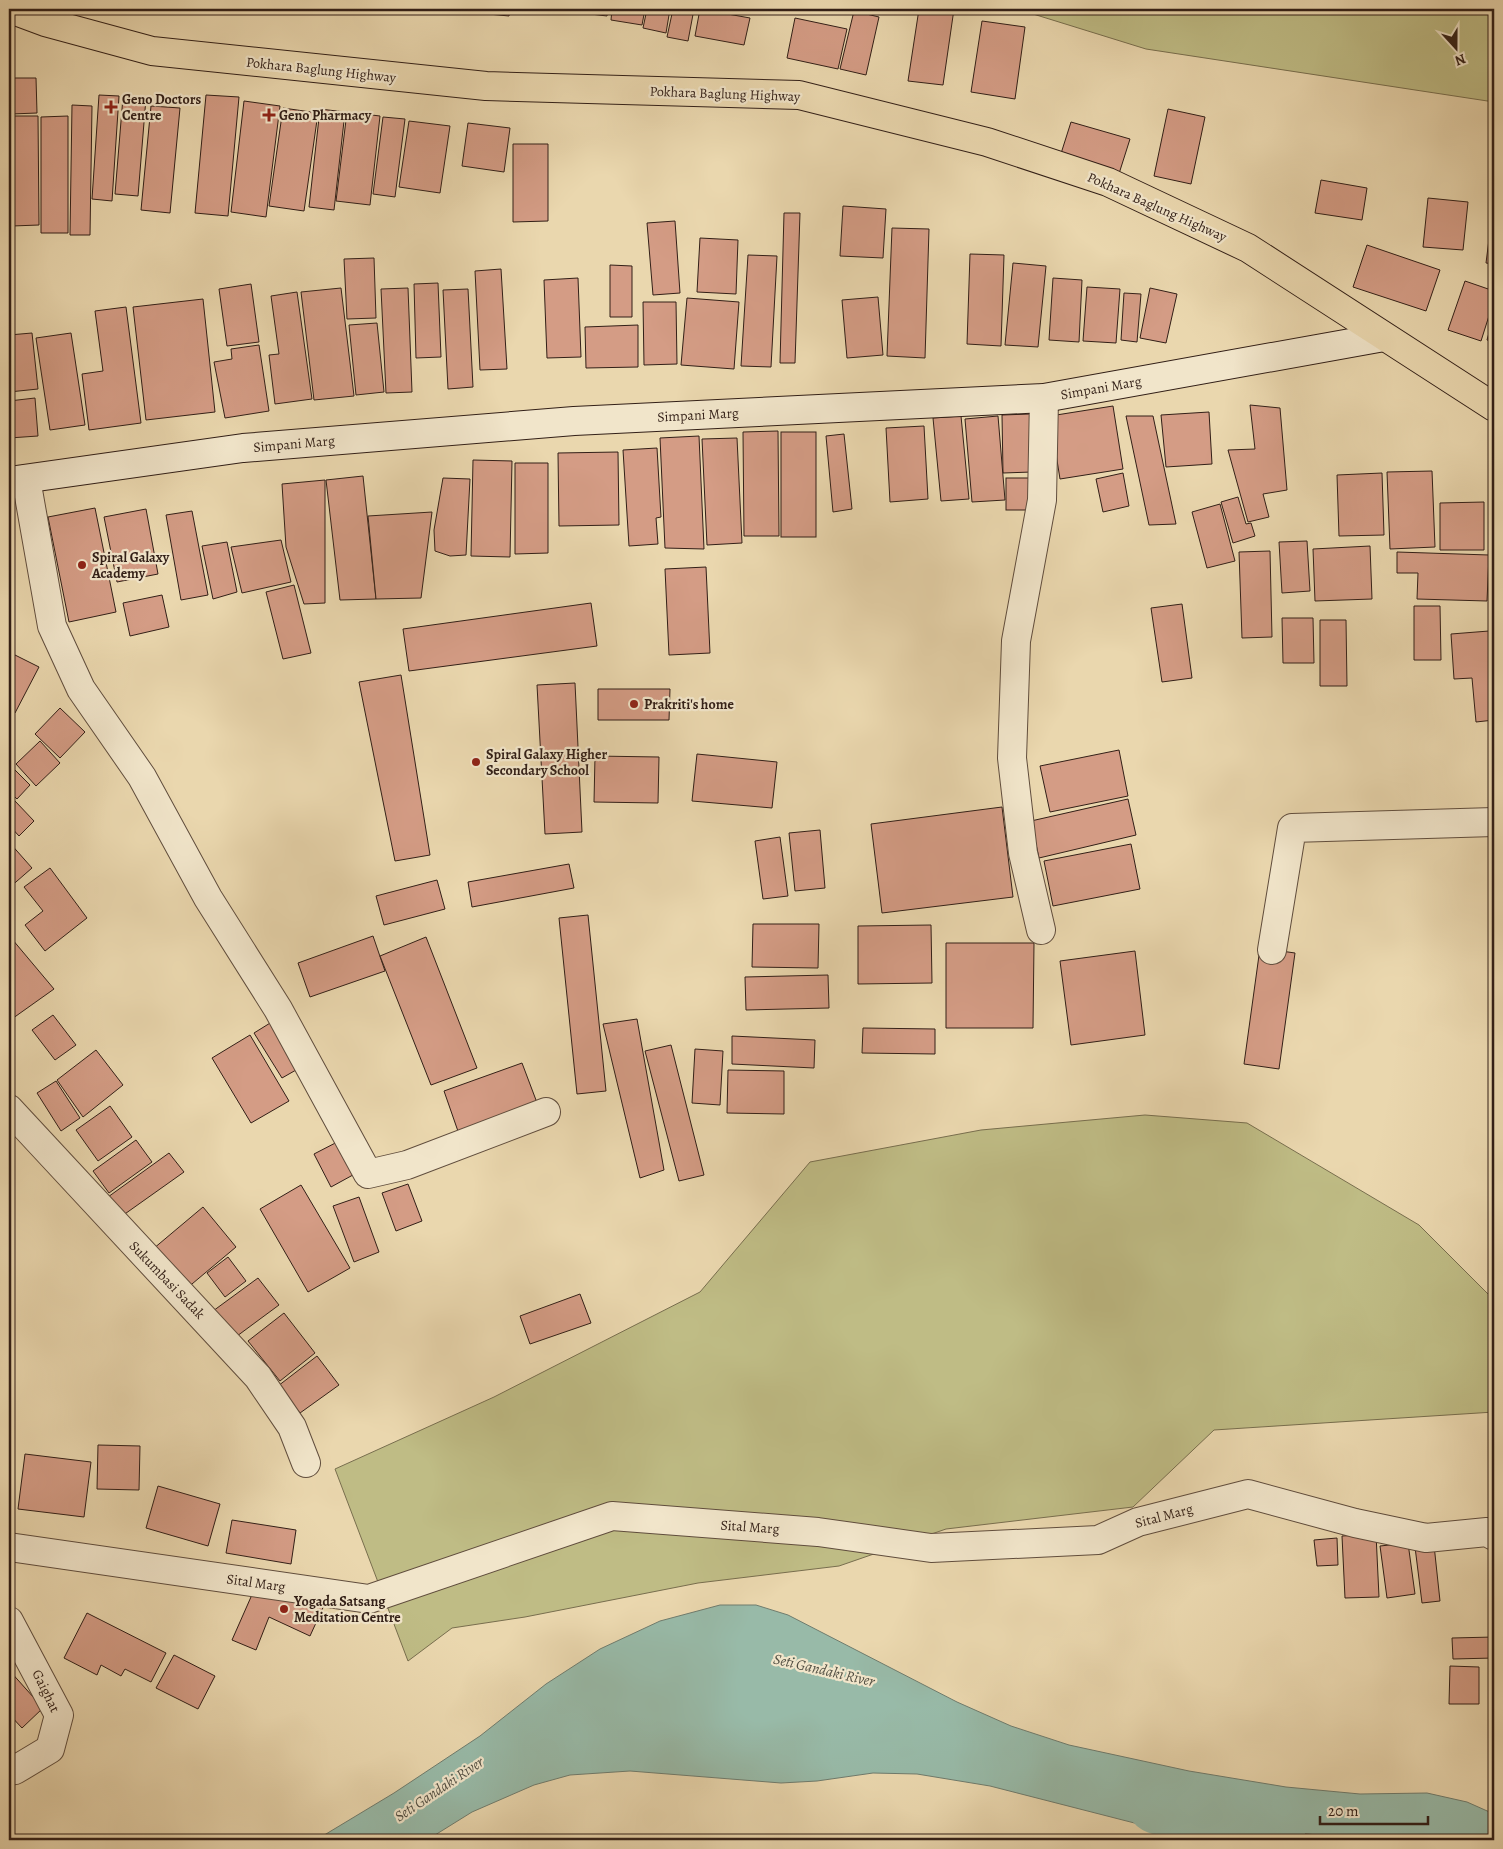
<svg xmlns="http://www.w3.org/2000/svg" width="1503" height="1849" font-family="Alegreya,serif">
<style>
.green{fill:#bfbc85;stroke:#786e4e}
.water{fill:#98baa8;stroke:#6f7c6e}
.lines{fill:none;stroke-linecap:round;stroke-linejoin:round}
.river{stroke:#98baa8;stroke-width:64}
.building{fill:#d49c85;stroke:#321f17}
.minor-casing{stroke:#604d3d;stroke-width:30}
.secondary-casing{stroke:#321f17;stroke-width:30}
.trunk-casing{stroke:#321f17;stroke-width:30}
.minor{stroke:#f1e5ca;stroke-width:28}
.secondary{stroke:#f1e5ca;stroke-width:28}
.trunk{stroke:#ead7ae;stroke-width:28}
.poi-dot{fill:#8f2418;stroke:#f1e5ca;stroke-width:2}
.labels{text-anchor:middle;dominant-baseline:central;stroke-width:4.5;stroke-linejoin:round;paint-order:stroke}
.street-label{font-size:14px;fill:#321f17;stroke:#f1e5ca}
.poi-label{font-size:14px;font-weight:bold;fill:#321f17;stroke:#f1e5ca;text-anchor:start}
.water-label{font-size:15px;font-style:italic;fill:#514e42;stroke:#f1e5ca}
</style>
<rect width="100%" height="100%" fill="#ead7ae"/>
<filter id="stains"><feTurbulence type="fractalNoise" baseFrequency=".004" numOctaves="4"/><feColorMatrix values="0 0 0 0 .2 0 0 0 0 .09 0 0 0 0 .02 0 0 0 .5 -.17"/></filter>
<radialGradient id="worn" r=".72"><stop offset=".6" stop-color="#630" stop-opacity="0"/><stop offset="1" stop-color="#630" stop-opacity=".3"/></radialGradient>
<g class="green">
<path d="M1017,9H1494V102L1146,49Z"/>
<path d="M1145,1115L1247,1123L1419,1225L1494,1300V1412L1214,1430L1133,1507L946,1529L839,1566L698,1583L525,1617L452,1628L408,1661L335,1469L494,1397L700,1292L810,1162L981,1130Z"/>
</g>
<path class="water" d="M720,1605H756L788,1615L957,1702L1011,1726L1069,1745L1189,1771L1286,1787L1360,1794L1427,1793L1467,1802L1494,1814V1840H1333L1316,1835L1278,1830L1150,1827L990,1786L917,1774L873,1773L817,1781L781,1783L630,1771L570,1775L534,1785L472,1812L427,1840H316L394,1793L480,1736L546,1684L600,1649L660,1621Z"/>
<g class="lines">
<path class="river" d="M1158,1802L1274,1840"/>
</g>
<g class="building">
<path d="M468,9H510L509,16L468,12Z"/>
<path d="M521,9H571L570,14L521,12Z"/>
<path d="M574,9H608L607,16L574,12Z"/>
<path d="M612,9H645L642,25L611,20Z"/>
<path d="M647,9H670L666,33L643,28Z"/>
<path d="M673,9H694L688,41L667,37Z"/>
<path d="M700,9L750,18L744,45L695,36Z"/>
<path d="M919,9H954L943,85L908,81Z"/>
<path d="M854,11L879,17L866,75L840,69Z"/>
<path d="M795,18L847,29L838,69L787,58Z"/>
<path d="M982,21L1025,27L1015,99L971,92Z"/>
<path d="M10,78H36L37,113L11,114Z"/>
<path d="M99,95L119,96L112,201L92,199Z"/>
<path d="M206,95L239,97L228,216L195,213Z"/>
<path d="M123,97L146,98L138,196L115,194Z"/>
<path d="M244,101L280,106L266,217L231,212Z"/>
<path d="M72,105L92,106L90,235H70Z"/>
<path d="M151,106L180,108L170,213L141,210Z"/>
<path d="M283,108L318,113L304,211L269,206Z"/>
<path d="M320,109L345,112L334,210L309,207Z"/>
<path d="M1168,109L1205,117L1191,184L1154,176Z"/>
<path d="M347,112L380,116L370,205L336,201Z"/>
<path d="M11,116H38L39,225L12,226Z"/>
<path d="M68,116V233H41V117Z"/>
<path d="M383,117L405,119L395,197L373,194Z"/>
<path d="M409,121L450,126L440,193L399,187Z"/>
<path d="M1071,122L1130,139L1117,180L1058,163Z"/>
<path d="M468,123L510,128L504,172L462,166Z"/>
<path d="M513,144H548V221L513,222Z"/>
<path d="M1321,180L1367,188L1362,220L1315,213Z"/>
<path d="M1428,198L1468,202L1463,250L1423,247Z"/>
<path d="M1494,200V264L1486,263Z"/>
<path d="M843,206L886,209L883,258L840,256Z"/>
<path d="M784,213H800L795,363H780Z"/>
<path d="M675,221L680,293L653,295L647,223Z"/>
<path d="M892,228L929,229L925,358L887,356Z"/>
<path d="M700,238L738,240L736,294L697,292Z"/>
<path d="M1367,245L1440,270L1426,311L1353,287Z"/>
<path d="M970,254L1004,255L1001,346L967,344Z"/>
<path d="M748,255L777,256L771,367L741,366Z"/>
<path d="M374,258L376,318L347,319L344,259Z"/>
<path d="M1013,263L1046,266L1038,347L1005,345Z"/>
<path d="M610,265L632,266V317H610Z"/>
<path d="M501,269L507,369L480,370L475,271Z"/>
<path d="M578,278L581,357L547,358L544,280Z"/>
<path d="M1053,278L1082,280L1079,342L1049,340Z"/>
<path d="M1465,281L1494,291V300L1481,341L1448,330Z"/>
<path d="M438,283L441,357L416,358L414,284Z"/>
<path d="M251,284L259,342L227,346L219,289Z"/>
<path d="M1087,287L1120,289L1116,343L1083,341Z"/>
<path d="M341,288L354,396L314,400L301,292Z"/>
<path d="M408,288L412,392L386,393L381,289Z"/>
<path d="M1150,288L1177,294L1166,343L1140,338Z"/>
<path d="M468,289L473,387L448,389L443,290Z"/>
<path d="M297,292L312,399L275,404L269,355L279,354L271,296Z"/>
<path d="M1124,293L1141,294L1137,342L1121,340Z"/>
<path d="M878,297L883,355L847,358L842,300Z"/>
<path d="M687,298L739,302L734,369L681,365Z"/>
<path d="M203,299L215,412L146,420L133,307Z"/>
<path d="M643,302H676L677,364L644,365Z"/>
<path d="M126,307L141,423L89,430L82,374L103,371L95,311Z"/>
<path d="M1494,314V342L1487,340Z"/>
<path d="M377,323L384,392L356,395L349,325Z"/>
<path d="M638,325V367L586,368L585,327Z"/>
<path d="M32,333L38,389L9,392V335Z"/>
<path d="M71,333L85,425L50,430L36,338Z"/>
<path d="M259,345L269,411L225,418L214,362L232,359L231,349Z"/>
<path d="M35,398L38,436L9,438V401Z"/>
<path d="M1250,405L1280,408L1287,490L1263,494L1269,517L1248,522L1228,450L1255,449Z"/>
<path d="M1113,406L1123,469L1060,479L1050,416Z"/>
<path d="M1209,412L1212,464L1166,467L1161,415Z"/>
<path d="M1030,414L1032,472L1003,473L1002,415Z"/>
<path d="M961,416L969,499L941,501L933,418Z"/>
<path d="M998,416L1005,500L972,502L965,419Z"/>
<path d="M1126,416H1153L1176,524L1149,525Z"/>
<path d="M924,426L928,499L890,502L886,428Z"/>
<path d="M778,431L779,536H744L743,432Z"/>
<rect x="781" y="432" width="35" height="105"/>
<path d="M844,434L852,509L833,512L826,436Z"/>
<path d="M699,436L704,549L665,548L660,438Z"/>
<path d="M737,438L742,543L707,545L702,439Z"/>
<path d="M657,448L661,517L656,518L658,544L629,546L623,450Z"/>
<path d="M618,452L619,525L559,526L558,453Z"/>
<path d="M473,460L512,461L510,557L471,556Z"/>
<path d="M515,463H548V553L515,554Z"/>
<path d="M1432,471L1435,547L1390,549L1387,472Z"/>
<path d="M1123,473L1129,506L1103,512L1096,479Z"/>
<path d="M1382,473L1384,535L1339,536L1337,475Z"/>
<path d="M363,476L376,599L340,600L326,480Z"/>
<path d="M443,478L470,479L466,555L450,556L435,551L434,530Z"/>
<rect x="1006" y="478" width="25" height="32"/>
<path d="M325,480V603L304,604L286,547L282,484Z"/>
<path d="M1238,497L1246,524L1251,523L1255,536L1233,543L1221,502Z"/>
<path d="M1484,502V550H1440V503Z"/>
<path d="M1220,504L1235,561L1207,568L1192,512Z"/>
<path d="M95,508L116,612L69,622L48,517Z"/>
<path d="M146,509L158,574L117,582L104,517Z"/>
<path d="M192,511L208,595L181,600L166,515Z"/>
<path d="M432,512L421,598L376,599L368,516Z"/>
<path d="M281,540L291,582L242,593L231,547Z"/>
<path d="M1307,541L1310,591L1282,593L1279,542Z"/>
<path d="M227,542L237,592L213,599L202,546Z"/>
<path d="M1370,546L1372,599L1315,601L1313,549Z"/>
<path d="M1270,551L1272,637L1242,638L1239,552Z"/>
<path d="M1397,552L1489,555L1487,601L1417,599L1418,573H1397Z"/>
<path d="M706,567L710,653L669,655L665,569Z"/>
<path d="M294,585L311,653L283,659L266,592Z"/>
<path d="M162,595L169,627L130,636L123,603Z"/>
<path d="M591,603L597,646L409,671L403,629Z"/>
<path d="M1182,604L1192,678L1162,682L1151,608Z"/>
<path d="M1414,606H1440L1441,660H1414Z"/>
<path d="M1282,618H1313L1314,663H1283Z"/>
<path d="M1320,620H1346L1347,686H1320Z"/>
<path d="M1489,631L1494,720L1476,722L1472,678L1454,679L1451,634Z"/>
<path d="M9,652L39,667L15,713L9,710Z"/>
<path d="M401,675L430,855L395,861L359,682Z"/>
<path d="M575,683L582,832L545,834L537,685Z"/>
<path d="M598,689H670L669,720H598Z"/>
<path d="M60,708L85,732L60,758L35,734Z"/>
<path d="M40,741L60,763L36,786L16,764Z"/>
<path d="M1119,750L1128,796L1050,812L1040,766Z"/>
<path d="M697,754L777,762L772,808L692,801Z"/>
<path d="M595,756L659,757L658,803L594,802Z"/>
<path d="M14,769L30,785L17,799L9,791V774Z"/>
<path d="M1128,799L1136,835L1039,858L1031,821Z"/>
<path d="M15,801L34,821L19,836L9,825V807Z"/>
<path d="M1002,807L1013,897L882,913L871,824Z"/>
<path d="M820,830L825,888L795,891L789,833Z"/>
<path d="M780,837L788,896L763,899L755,841Z"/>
<path d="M9,842L32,868L9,888Z"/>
<path d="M1131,844L1140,889L1053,906L1044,861Z"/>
<path d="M569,864L574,888L472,907L468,882Z"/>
<path d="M50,868L87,918L45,951L25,925L43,911L24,887Z"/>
<path d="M437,880L445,909L384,925L376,896Z"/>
<path d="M588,915L606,1091L577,1094L559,918Z"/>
<path d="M753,924H819L818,968L752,967Z"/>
<path d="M931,925L932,983L858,984V926Z"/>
<path d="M373,936L385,971L310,997L298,963Z"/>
<path d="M426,937L477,1068L431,1085L380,956Z"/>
<path d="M12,939L54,989L9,1021V942Z"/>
<path d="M946,943H1034L1033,1028H946Z"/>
<path d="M1260,948L1295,953L1279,1069L1244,1064Z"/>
<path d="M1135,951L1145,1035L1071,1045L1060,961Z"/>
<path d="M828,975L829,1008L746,1010L745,977Z"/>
<path d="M53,1015L76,1045L55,1060L32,1030Z"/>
<path d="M637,1019L664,1170L640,1178L603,1024Z"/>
<path d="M275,1020L303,1066L282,1078L254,1033Z"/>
<path d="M863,1028L935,1029V1054L862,1053Z"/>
<path d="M250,1035L289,1101L251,1123L212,1058Z"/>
<path d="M732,1036L815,1040L814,1068L732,1064Z"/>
<path d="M671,1045L704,1175L679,1181L645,1051Z"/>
<path d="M695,1049L723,1051L720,1105L692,1103Z"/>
<path d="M96,1050L123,1085L83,1117L57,1080Z"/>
<path d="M522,1063L539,1108L460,1137L444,1091Z"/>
<path d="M728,1070L784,1071V1114L727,1113Z"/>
<path d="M56,1081L80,1118L61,1131L37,1093Z"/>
<path d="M110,1106L132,1137L98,1161L76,1130Z"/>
<path d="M345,1138L362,1170L331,1187L314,1154Z"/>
<path d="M136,1140L152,1162L109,1193L93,1171Z"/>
<path d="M169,1153L184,1172L122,1216L108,1197Z"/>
<path d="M408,1184L422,1221L396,1231L382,1193Z"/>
<path d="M301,1185L350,1268L308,1292L260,1209Z"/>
<path d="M359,1197L379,1252L354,1262L333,1206Z"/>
<path d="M203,1207L236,1247L186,1289L153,1249Z"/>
<path d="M228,1257L246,1281L225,1297L207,1273Z"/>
<path d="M258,1278L279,1305L233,1339L213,1311Z"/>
<path d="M580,1294L591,1323L530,1344L520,1316Z"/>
<path d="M284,1313L315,1353L280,1381L248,1341Z"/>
<path d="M317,1356L339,1385L300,1413L278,1386Z"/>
<path d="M98,1445L140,1446L139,1490L97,1489Z"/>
<path d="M25,1454L91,1462L84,1517L18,1509Z"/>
<path d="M158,1486L220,1504L208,1546L146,1528Z"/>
<path d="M232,1520L296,1530L291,1564L226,1553Z"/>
<path d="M1376,1534L1379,1597L1345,1598L1342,1536Z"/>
<path d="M1337,1538L1338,1565L1317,1566L1314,1540Z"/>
<path d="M1408,1543L1415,1594L1387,1598L1380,1546Z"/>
<path d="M1434,1545L1440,1601L1422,1603L1415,1547Z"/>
<path d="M262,1572L326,1601L310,1636L269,1617L256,1650L232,1640Z"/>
<path d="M87,1613L166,1653L151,1682L125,1669L121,1676L101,1665L97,1675L64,1658Z"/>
<path d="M1494,1637V1658L1453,1659L1452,1638Z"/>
<path d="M174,1655L215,1676L198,1709L156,1688Z"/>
<path d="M1450,1666L1479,1667V1704H1449Z"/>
<path d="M9,1670L43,1708L22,1728L9,1714Z"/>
</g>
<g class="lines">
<g class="minor-casing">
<g id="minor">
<path d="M26,479L52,626L81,689L142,777L208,898L278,1009L368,1174L407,1165L546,1112"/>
<path d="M1041,930L1023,853L1012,758L1016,641L1042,500L1044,398"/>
<path d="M1272,950L1292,828L1494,822"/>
<path d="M9,1109L258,1377L292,1427L306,1463"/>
<path d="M9,1547L369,1599L612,1516L818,1532L931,1548L1098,1540L1138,1522L1248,1494L1355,1523L1426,1538L1487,1532L1494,1536"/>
<path d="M9,1621L59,1715L50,1749L15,1770L9,1766"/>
</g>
</g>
<g class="secondary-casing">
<path id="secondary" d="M9,481L243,448L574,421L1044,398L1384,337"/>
</g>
<g class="trunk-casing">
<path id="trunk" d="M10,9L45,22L152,51L486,86L799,95L987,142L1108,182L1248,248L1494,407"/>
</g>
<use href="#minor" class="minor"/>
<use href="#secondary" class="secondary"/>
<use href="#trunk" class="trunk"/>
</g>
<g class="poi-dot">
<path d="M108.5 99.5h5v5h5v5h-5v5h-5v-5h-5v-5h5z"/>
<path d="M266.5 107.5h5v5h5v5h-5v5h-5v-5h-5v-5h5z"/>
<circle cx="82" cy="565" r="5"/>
<circle cx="634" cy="704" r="5"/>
<circle cx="476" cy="762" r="5"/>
<circle cx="284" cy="1609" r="5"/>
</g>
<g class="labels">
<g class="street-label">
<text transform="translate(321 70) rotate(6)">Pokhara Baglung Highway</text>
<text transform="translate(725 94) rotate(2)">Pokhara Baglung Highway</text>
<text transform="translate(1157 207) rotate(24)">Pokhara Baglung Highway</text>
<text transform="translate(1101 388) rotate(-10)">Simpani Marg</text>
<text transform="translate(698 415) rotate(-3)">Simpani Marg</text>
<text transform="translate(294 444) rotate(-5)">Simpani Marg</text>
<text transform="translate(167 1280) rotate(46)">Sukumbasi Sadak</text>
<text transform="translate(1164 1516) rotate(-15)">Sital Marg</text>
<text transform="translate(750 1527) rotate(4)">Sital Marg</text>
<text transform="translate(256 1583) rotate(8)">Sital Marg</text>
<text transform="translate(46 1691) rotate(64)">Gaighat</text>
</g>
<g class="poi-label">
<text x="122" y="99">Geno Doctors<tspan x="122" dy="16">Centre</tspan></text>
<text x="279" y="115">Geno Pharmacy</text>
<text x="92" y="557">Spiral Galaxy<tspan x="92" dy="16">Academy</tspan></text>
<text x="644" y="704">Prakriti's home</text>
<text x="486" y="754">Spiral Galaxy Higher<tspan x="486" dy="16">Secondary School</tspan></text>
<text x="294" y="1601">Yogada Satsang<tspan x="294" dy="16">Meditation Centre</tspan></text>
</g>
<g class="water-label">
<text transform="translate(824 1670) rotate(13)">Seti Gandaki River</text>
<text transform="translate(439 1789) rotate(-34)">Seti Gandaki River</text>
</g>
</g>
<rect width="1503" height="1849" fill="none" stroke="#ead7ae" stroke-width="30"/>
<rect x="10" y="10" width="1483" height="1829" fill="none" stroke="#321f17" stroke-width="2.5"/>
<rect x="15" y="15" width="1473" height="1819" fill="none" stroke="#321f17"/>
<g transform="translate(1456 48) rotate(159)" stroke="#f1e5ca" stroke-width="4" paint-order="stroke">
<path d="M0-4L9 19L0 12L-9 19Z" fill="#321f17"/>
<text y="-8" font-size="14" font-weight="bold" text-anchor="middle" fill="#321f17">N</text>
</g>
<path d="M1320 1816v8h108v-8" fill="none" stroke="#321f17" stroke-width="2.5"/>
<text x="1328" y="1816" font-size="15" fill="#321f17" stroke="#f1e5ca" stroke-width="4" paint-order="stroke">20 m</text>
<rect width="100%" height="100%" filter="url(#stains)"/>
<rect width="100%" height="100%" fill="url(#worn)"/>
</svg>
